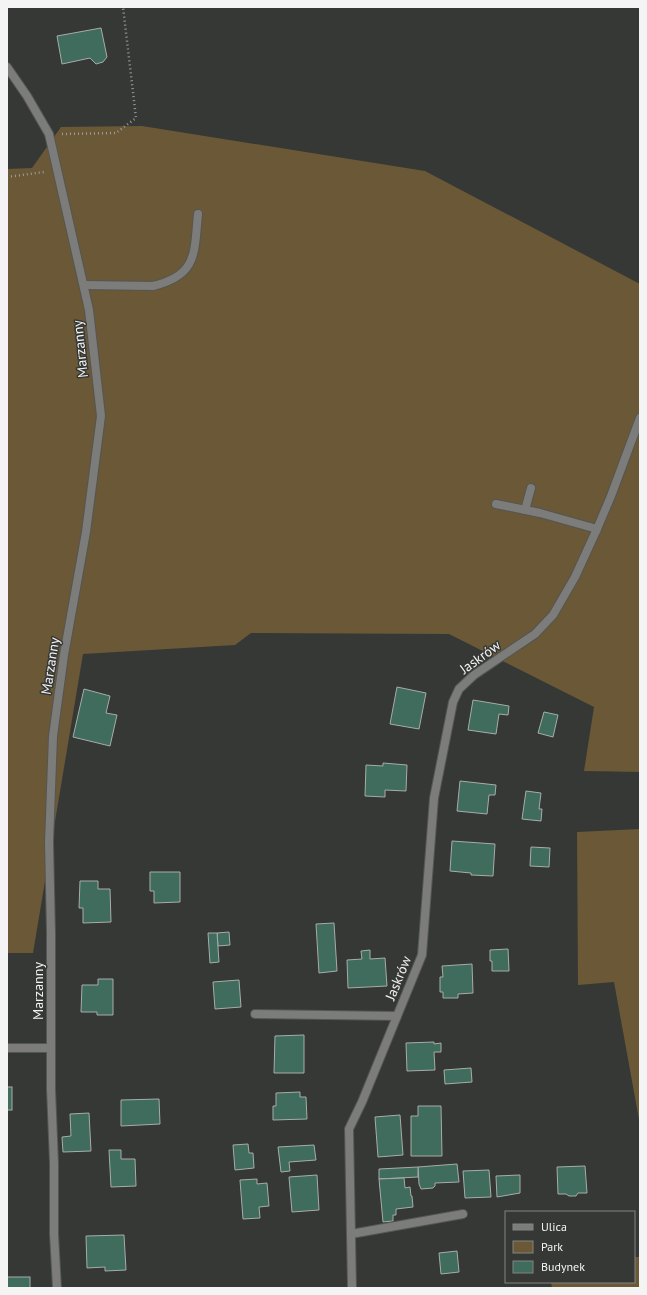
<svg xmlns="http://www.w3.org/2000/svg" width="647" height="1295" font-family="'PT Sans',sans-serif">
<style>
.green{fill:#6a5836}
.building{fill:#3f6c5c;stroke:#a8acaa}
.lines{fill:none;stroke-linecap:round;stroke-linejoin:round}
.service-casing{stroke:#545654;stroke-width:10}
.minor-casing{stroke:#545654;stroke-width:10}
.path{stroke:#9a9b9a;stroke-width:2.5;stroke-dasharray:1 3;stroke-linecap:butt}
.service{stroke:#7c7c7a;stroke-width:8}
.minor{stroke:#7c7c7a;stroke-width:8}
.labels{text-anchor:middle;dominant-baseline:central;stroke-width:3;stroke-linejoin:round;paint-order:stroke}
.street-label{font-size:14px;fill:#f3f4f3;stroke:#363836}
</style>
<rect width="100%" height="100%" fill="#363836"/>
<g class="green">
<path d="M142,126L425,171L640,284V772L584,771L594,707L449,634L251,633L235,645L83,654L33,953H7V169L32,168L61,127Z"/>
<path d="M640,829V1125L614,982L578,985L577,832Z"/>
<path d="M634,1257H640V1288H552L551,1282H634Z"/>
</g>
<g class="building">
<path d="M101,28L107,57L103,62L96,64L90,58L62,64L57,36Z"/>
<path d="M397,687L426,693L419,729L390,724Z"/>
<path d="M84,689L110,696L106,713L117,715L110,746L73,737Z"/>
<path d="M473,700L509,706L508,715L499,714L496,734L468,730Z"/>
<path d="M544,712L558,715L553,737L538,733Z"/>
<path d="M383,763L407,765L406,791L385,790V797L365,796L366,765L383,766Z"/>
<path d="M460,781L496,785L495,795H489L487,814L457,811Z"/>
<path d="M526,791L541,793L539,809H542L541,821L522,819Z"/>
<path d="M452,841L495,844L493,876L471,875V873L450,871Z"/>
<path d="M531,847L550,848L549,867L530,866Z"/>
<path d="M150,872H180V902L154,903V891H150Z"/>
<path d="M80,881H98V889H110L111,922L83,923V908H79Z"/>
<path d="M334,923L337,971L319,973L316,924Z"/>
<path d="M229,932L230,945L218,946L217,933Z"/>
<path d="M208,933H217L219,962L210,963Z"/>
<path d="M508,949L509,971H492V961H490V950Z"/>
<path d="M370,950V959L385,958L387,986L348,988L347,960L362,959L361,951Z"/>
<path d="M472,964L473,993L458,994V998H443V992H440V977H443L442,966Z"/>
<path d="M98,979H113V1015H97V1012H81L82,985H98Z"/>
<path d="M239,980L241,1007L215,1009L213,982Z"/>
<path d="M304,1035V1073H274L275,1036Z"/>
<path d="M434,1042V1044L441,1043V1052H434L435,1070L407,1071L406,1043Z"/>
<path d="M471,1068L472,1082L445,1084L444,1070Z"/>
<rect x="7" y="1087" width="5" height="23"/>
<path d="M300,1092V1097H306L307,1119L273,1120V1106H276V1093Z"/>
<path d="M159,1099L160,1124L121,1126V1100Z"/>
<path d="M418,1106H441L442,1156H411V1116H418Z"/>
<path d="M89,1113L91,1151L63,1152L62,1137L71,1136L70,1114Z"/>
<path d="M400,1115L403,1155L378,1157L375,1117Z"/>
<path d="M248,1144L249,1153H253L254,1168L235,1170L233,1145Z"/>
<path d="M314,1145L316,1160L289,1162L290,1171L281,1172L278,1147Z"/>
<path d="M109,1150H121V1159H135L136,1186L111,1187Z"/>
<path d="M457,1164L459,1182L435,1183V1186L433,1188L421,1189L419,1184L418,1167Z"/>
<path d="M585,1166L587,1193H578L576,1196H569L566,1194H558L557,1167Z"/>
<path d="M418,1167V1177L379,1179V1169Z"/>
<path d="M489,1170L491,1197L465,1198L463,1171Z"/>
<path d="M317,1175L319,1210L292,1212L289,1177Z"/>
<path d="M520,1175V1193L497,1197L496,1176Z"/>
<path d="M404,1178L405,1188L410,1187L411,1196H412L413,1207L396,1209V1215H393V1221L383,1222L379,1179Z"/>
<path d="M257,1179V1184L267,1183L269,1206L259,1207L260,1218L243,1219L240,1180Z"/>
<path d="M124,1235L126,1270L105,1271V1267L87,1268L86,1236Z"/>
<path d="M457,1251L459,1272L441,1274L439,1253Z"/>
<rect x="7" y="1277" width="23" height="11"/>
</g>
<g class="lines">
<g class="service-casing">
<g id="service">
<path d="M84,285L153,286C198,275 194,253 198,214"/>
<path d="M496,504L540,513L597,529"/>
<path d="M525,510L531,488"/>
</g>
</g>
<g class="minor-casing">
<g id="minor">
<path d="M7,67L27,96L49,134L89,310L101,416L86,532L64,655L53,736L49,842L51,933V1089L54,1163V1234L57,1288"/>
<path d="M255,1014L397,1016"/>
<path d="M7,1048H51"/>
<path d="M351,1234L463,1214"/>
<path d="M352,1288L349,1129L362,1102L422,955L434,798L453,702L459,689L474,675L535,634L553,615L575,577L597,529L611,496L640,418"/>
</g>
</g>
<g class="path">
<path d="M62,134L116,133L136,118L123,7"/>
<path d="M7,177L44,172"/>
</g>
<use href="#service" class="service"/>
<use href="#minor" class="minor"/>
</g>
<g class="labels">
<g class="street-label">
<text transform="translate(80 349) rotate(-96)">Marzanny</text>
<text transform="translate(480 657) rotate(-36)">Jaskrów</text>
<text transform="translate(50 666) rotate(-81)">Marzanny</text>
<text transform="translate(398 978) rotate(-68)">Jaskrów</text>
<text transform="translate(38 991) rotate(-90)">Marzanny</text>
</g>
</g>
<rect width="647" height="1295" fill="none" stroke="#f3f4f3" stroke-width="16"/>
<rect x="505" y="1211" width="130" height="72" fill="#363836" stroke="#828382"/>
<rect x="513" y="1224" width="20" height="6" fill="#7c7c7a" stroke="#828382"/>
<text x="541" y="1231" font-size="12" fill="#f3f4f3">Ulica</text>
<rect x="513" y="1241" width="20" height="12" fill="#6a5836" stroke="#828382"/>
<text x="541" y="1251" font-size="12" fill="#f3f4f3">Park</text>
<rect x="513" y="1261" width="20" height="12" fill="#3f6c5c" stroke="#828382"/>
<text x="541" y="1271" font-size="12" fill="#f3f4f3">Budynek</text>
</svg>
